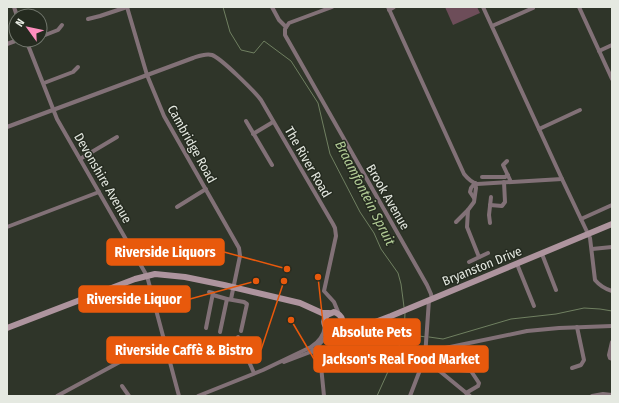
<svg xmlns="http://www.w3.org/2000/svg" width="619" height="403" font-family="'Fira Sans Condensed',sans-serif">
<style>
.green{fill:#6d4d59}
.lines{fill:none;stroke-linecap:round;stroke-linejoin:round}
.stream{stroke:#708061;stroke-width:1}
.street{stroke:#827177;stroke-width:4}
.secondary{stroke:#ae949e;stroke-width:6}
.labels{text-anchor:middle;dominant-baseline:central;stroke-width:3;stroke-linejoin:round;paint-order:stroke}
.street-label{font-size:13px;fill:#e5e9e1;stroke:#252b20}
.water-label{font-size:14px;font-style:italic;fill:#b2cc96;stroke:#252b20}
.leader{fill:none;stroke:#e8590c;stroke-width:1.5}
.callout-dot{fill:#e8590c;stroke:#252b20;stroke-width:1.5}
.callout{fill:#e8590c;stroke:#e8590c;stroke-width:1.5}
.callout-label{font-size:14px;text-anchor:middle;font-weight:bold;fill:#fff}
</style>
<rect width="100%" height="100%" fill="#2f3529"/>
<path class="green" d="M445,7H477L480,13L453,25Z"/>
<g class="lines">
<g class="stream">
<path d="M223,7L230,32L241,50L254,53L264,41L291,61L318,103L330,154L360,212L374,233L381,249L398,273L401,284L404,307"/>
<path d="M405,334L426,337"/>
<path d="M429,337L443,339L511,319L556,314L584,308L600,309L612,311"/>
<path d="M377,396L395,356L404,334L405,313"/>
</g>
<g class="street">
<path d="M14,7L17,16"/>
<path d="M127,7L147,75L164,116L239,248L240,256L231,299"/>
<path d="M272,7L279,20L286,27"/>
<path d="M332,7L289,23L285,29V35L427,285L431,294L432,299"/>
<path d="M388,7L464,174C468,179 471,182 477,184L562,179"/>
<path d="M483,7L562,179L590,238L595,280C600,286 605,289 612,291"/>
<path d="M579,7L612,79"/>
<path d="M389,10L394,7"/>
<path d="M88,19L100,16L127,7"/>
<path d="M492,26L533,8"/>
<path d="M40,37L58,30L62,25"/>
<path d="M26,40L57,119L147,276L179,396"/>
<path d="M7,44L18,40"/>
<path d="M599,51L612,45"/>
<path d="M44,83L73,72L78,67"/>
<path d="M246,121L272,165"/>
<path d="M7,127L193,58C199,56 206,53 212,55C221,58 255,92 261,100L333,224L335,228L336,236L324,291L334,302L339,314"/>
<path d="M539,129L580,110"/>
<path d="M253,134L273,122"/>
<path d="M80,159L117,137"/>
<path d="M507,161L503,165L511,182"/>
<path d="M482,177H505L508,175"/>
<path d="M475,183L476,188L474,202L468,210L467,227L479,257"/>
<path d="M474,198L470,192L471,188L475,183"/>
<path d="M490,205L502,206L505,202L504,182"/>
<path d="M177,207L206,189"/>
<path d="M581,219L612,205"/>
<path d="M456,222L468,210"/>
<path d="M490,223L489,215L491,197"/>
<path d="M7,227L99,192"/>
<path d="M592,249L612,247"/>
<path d="M542,254L556,290"/>
<path d="M469,262L488,253"/>
<path d="M517,264L534,306"/>
<path d="M213,295L227,299"/>
<path d="M155,307L183,298"/>
<path d="M206,328L213,293L209,292"/>
<path d="M220,332L227,299L244,302L247,304L241,331"/>
<path d="M238,337L254,373"/>
<path d="M312,349L318,360L321,366L324,396"/>
<path d="M426,352L527,331L559,328L612,326"/>
<path d="M425,359L470,396"/>
<path d="M612,359L610,358L609,355L612,342"/>
<path d="M284,362L313,351L327,336L335,331"/>
<path d="M572,368L581,365L584,360L577,327"/>
<path d="M460,370L471,371L479,383L478,386L466,393"/>
<path d="M122,386L129,396"/>
<path d="M57,396L164,338"/>
<path d="M198,396L263,370L311,347C319,342 324,336 325,326"/>
<path d="M410,396L425,357L429,300"/>
<path d="M592,396L603,394L612,395"/>
</g>
<g class="secondary">
<path d="M7,328L135,279L155,274L185,277L224,285L300,303L322,313H329"/>
<path d="M339,329C345,323 343,315 334,312L327,315C322,321 324,328 332,331L344,328L357,327L370,324L391,316L612,224"/>
</g>
</g>
<g class="labels">
<g class="street-label">
<text transform="translate(192 144) rotate(61)">Cambridge Road</text>
<text transform="translate(308 162) rotate(60)">The River Road</text>
<text transform="translate(103 178) rotate(60)">Devonshire Avenue</text>
<text transform="translate(388 197) rotate(60)">Brook Avenue</text>
<text transform="translate(482 266) rotate(-22)">Bryanston Drive</text>
</g>
<g class="water-label">
<text transform="translate(365 193) rotate(63)">Braamfontein Spruit</text>
</g>
</g>
<path class="leader" d="M287 269L224 252M256 281L190 299M318 277L324 332M284 281L261 350M291 320L314 359"/>
<g class="callout-dot">
<circle cx="287" cy="269" r="4"/>
<circle cx="256" cy="281" r="4"/>
<circle cx="318" cy="277" r="4"/>
<circle cx="284" cy="281" r="4"/>
<circle cx="291" cy="320" r="4"/>
</g>
<g class="callout">
<rect x="107" y="239" width="117" height="26" rx="4"/>
<rect x="79" y="286" width="111" height="26" rx="4"/>
<rect x="324" y="319" width="96" height="26" rx="4"/>
<rect x="107" y="337" width="154" height="26" rx="4"/>
<rect x="314" y="346" width="174" height="26" rx="4"/>
</g>
<g class="callout-label">
<text x="165" y="257">Riverside Liquors</text>
<text x="134" y="304">Riverside Liquor</text>
<text x="372" y="337">Absolute Pets</text>
<text x="184" y="355">Riverside Caffè &amp; Bistro</text>
<text x="401" y="364">Jackson's Real Food Market</text>
</g>
<rect width="619" height="403" fill="none" stroke="#e5e9e1" stroke-width="16"/>
<g transform="translate(28 28) rotate(303)"><circle r="19" fill="#252b20" stroke="#72776d"/>
<path d="M0-3L7 15L0 10L-7 15Z" fill="#fd8ebe"/>
<text y="-6" font-size="11" font-weight="bold" text-anchor="middle" fill="#e5e9e1">N</text>
</g>
</svg>
